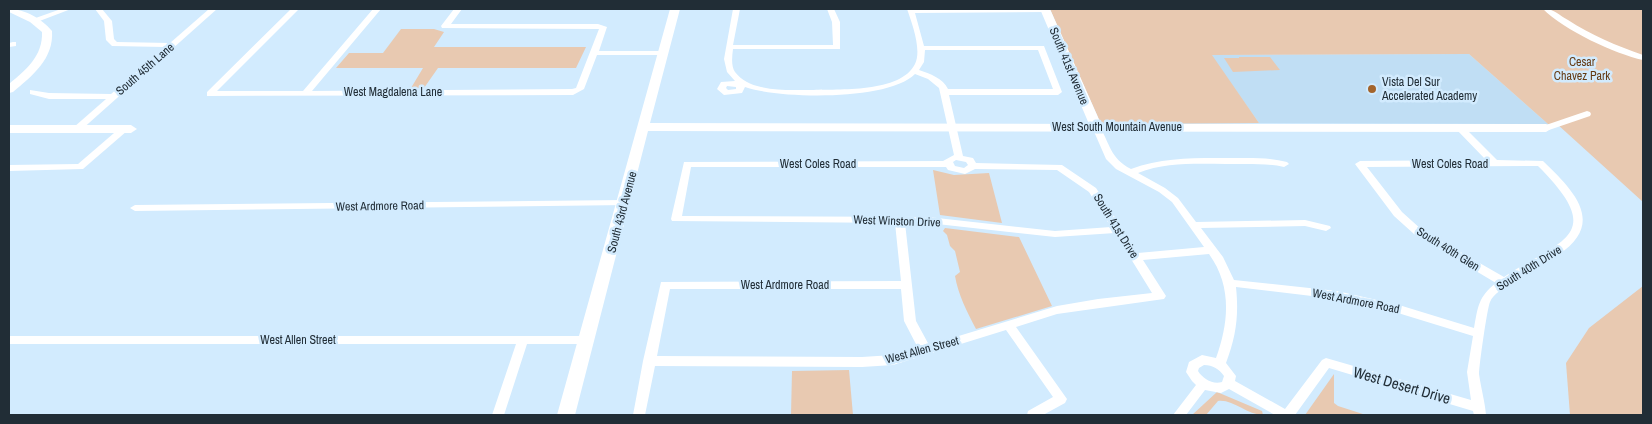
<svg xmlns="http://www.w3.org/2000/svg" width="1652" height="424" font-family="'Archivo Narrow',sans-serif">
<style>
.built{fill:#c0def4}
.green{fill:#e8c9b1}
.lines{fill:none;stroke-linecap:round;stroke-linejoin:round}
.street{fill:#fff;fill-rule:evenodd}
.secondary{fill:#fff;fill-rule:evenodd}
.poi-dot{fill:#a3642b;stroke:#d2ebfe;stroke-width:2}
.labels{text-anchor:middle;dominant-baseline:central;stroke-width:5;stroke-linejoin:round;paint-order:stroke}
.park-label{font-size:12px;fill:#643a13;stroke:#d2ebfe}
.street-label{font-size:12px;fill:#212d36;stroke:#d2ebfe}
.poi-label{font-size:12px;fill:#212d36;stroke:#d2ebfe;text-anchor:start}
.near-street-label{font-size:15px;fill:#212d36;stroke:#d2ebfe}
</style>
<rect width="100%" height="100%" fill="#d2ebfe"/>
<path class="built" d="M1469,54L1548,124L1259,123L1211,55Z"/>
<g class="green">
<path d="M1050,9H1643V202L1557,124H1548L1469,54L1212,55L1259,123L1101,124Z"/>
<path d="M401,29H434L444,32L434,47H586L576,68H438L424,88H411L423,68H336L349,53H383Z"/>
<path d="M1239,57H1270L1280,70L1233,72L1224,58H1239Z"/>
<path d="M933,170L954,175L989,173L1002,223L940,215Z"/>
<path d="M945,228L1019,237L1052,306L976,329C967,312 958,294 955,276L960,272L955,251L950,246L947,235L943,231Z"/>
<path d="M1643,286V415H1570L1566,363L1589,328Z"/>
<path d="M849,370L853,415H791L792,371Z"/>
<path d="M1334,374V403L1338,406L1366,415H1305Z"/>
<path d="M1217,392L1262,411L1263,415C1247,415 1233,399 1218,401L1206,415H1192Z"/>
</g>
<g class="lines">
<g class="street">
<path d="M61,9H71L37,22H34L30,20Z"/>
<path d="M95,9H102L112,21L114,39L117,42L170,43L209,9H217L80,131L77,132L73,129L74,127L106,99H49L30,94V90L49,93L111,94L165,47L112,46L106,40L104,21Z"/>
<path d="M291,9H299L217,91H303L373,9H381L312,91L572,89L576,88L599,29L442,28L441,26L454,9H462L451,24H598L607,27L599,51H662L666,53L662,55H597L584,89L573,95L207,96V92Z"/>
<path d="M733,9H740L733,45H833L832,22L827,9H834L840,22V49H733C732,57 731,66 735,72C741,80 751,85 761,87C777,91 794,90 811,90C838,89 901,93 915,64C922,50 912,23 907,9H1048V12H1045L915,13L924,46H1044L1062,92L1058,95H949L963,156L973,158L976,163L1062,165L1096,188L1138,253L1204,247L1172,202L1159,192L1116,169L1106,159L1092,127L1093,125H1099C1110,144 1110,158 1131,169C1163,157 1196,158 1230,158C1249,158 1268,157 1287,162L1289,164L1284,167C1265,163 1246,164 1226,164C1196,164 1166,162 1138,173L1165,188L1178,198L1196,222L1305,220L1330,226L1331,228L1326,231L1305,226L1201,228L1223,257L1234,280L1337,291L1399,305L1474,328C1478,307 1478,297 1496,283L1414,234L1394,216L1355,164L1360,161L1486,160L1456,129L1455,127L1459,124L1462,125L1497,160L1543,161C1573,190 1607,223 1558,255C1543,265 1527,272 1512,282C1505,287 1493,294 1490,302C1487,309 1479,366 1479,374C1481,388 1485,402 1486,415H1474L1473,411L1329,368L1295,415H1275L1229,389L1221,393L1205,390L1186,415H1173L1196,385L1192,381L1186,372L1189,362L1202,355L1216,358C1229,322 1232,286 1209,254L1143,260L1166,296L1164,299L1057,314L1016,327L1067,399L1065,403L1043,415H1027L1028,411L1053,397L1006,330L893,365L862,367L655,366L645,415H633L643,361L661,282L901,281L895,223L672,221L671,219L684,162L943,161L954,155L939,88L928,79L915,74C889,101 779,99 745,87L742,93L724,95L717,89L721,82L735,81L727,72L724,59ZM925,50H1038L1053,89H948C943,78 930,74 919,70L924,62ZM727,86L736,87V89L728,90L726,88ZM956,160L966,162L968,165L964,168L955,166L953,162ZM1538,166C1608,236 1562,239 1504,277L1422,230L1402,212L1367,167ZM691,167H946L948,170L965,174L975,169L1057,170L1089,192L1111,227L1055,231L928,217L682,216ZM905,223H928L1055,237L1115,233L1152,293L1098,299L1057,306L929,345L916,321ZM1236,287L1337,299L1398,313L1473,336L1467,372L1471,400L1326,358L1322,360L1285,409L1235,381L1236,376L1226,363C1236,336 1239,316 1236,287ZM670,289H901L904,321L918,348L893,355L862,357L657,356ZM1204,365C1213,365 1219,369 1224,376L1222,382C1213,385 1203,379 1198,371L1199,368Z"/>
<path d="M1543,9C1553,8 1559,15 1568,20C1591,35 1617,46 1643,55V60C1615,54 1564,30 1543,9Z"/>
<path d="M13,42H16V46L9,47V43Z"/>
<path d="M1587,111L1590,112L1591,114L1590,116L1549,130L1546,131L1542,128L1543,126Z"/>
<path d="M124,126L128,129L127,131L83,169L9,171V165L78,164L121,127Z"/>
<path d="M624,200L629,203L627,205L135,211L130,208L135,205Z"/>
<path d="M9,336H587L591,337L593,340L591,343L587,344H527L504,415H492L516,344H9Z"/>
</g>
<g class="secondary">
<path d="M9,9C25,9 42,19 52,31C54,59 32,76 13,92L9,93V84C26,70 43,56 42,32L30,22L9,12Z"/>
<path d="M670,9H680L650,123L1089,124L1040,9H1050L1101,124H1546L1552,128L1546,132L648,131L575,415H557Z"/>
<path d="M9,125H131L137,129L131,133H9Z"/>
</g>
</g>
<circle class="poi-dot" cx="1372" cy="89" r="5"/>
<g class="labels">
<g class="park-label">
<text x="1582" y="62">Cesar<tspan x="1582" dy="14">Chavez Park</tspan></text>
</g>
<g class="street-label">
<text transform="translate(1069 66) rotate(67)">South 41st Avenue</text>
<text transform="translate(145 69) rotate(-41)">South 45th Lane</text>
<text x="393" y="92">West Magdalena Lane</text>
<text x="1117" y="127">West South Mountain Avenue</text>
<text x="818" y="164">West Coles Road</text>
<text x="1450" y="164">West Coles Road</text>
<text transform="translate(380 206) rotate(-1)">West Ardmore Road</text>
<text transform="translate(622 212) rotate(-75)">South 43rd Avenue</text>
<text transform="translate(897 221) rotate(2)">West Winston Drive</text>
<text transform="translate(1116 226) rotate(58)">South 41st Drive</text>
<text transform="translate(1448 249) rotate(32)">South 40th Glen</text>
<text transform="translate(1529 268) rotate(-32)">South 40th Drive</text>
<text x="785" y="285">West Ardmore Road</text>
<text transform="translate(1356 301) rotate(11)">West Ardmore Road</text>
<text x="298" y="340">West Allen Street</text>
<text transform="translate(922 350) rotate(-15)">West Allen Street</text>
</g>
<g class="poi-label">
<text x="1382" y="82">Vista Del Sur<tspan x="1382" dy="14">Accelerated Academy</tspan></text>
</g>
<g class="near-street-label">
<text transform="translate(1402 385) rotate(16)">West Desert Drive</text>
</g>
</g>
<rect width="1652" height="424" fill="none" stroke="#212d36" stroke-width="20"/>
</svg>
